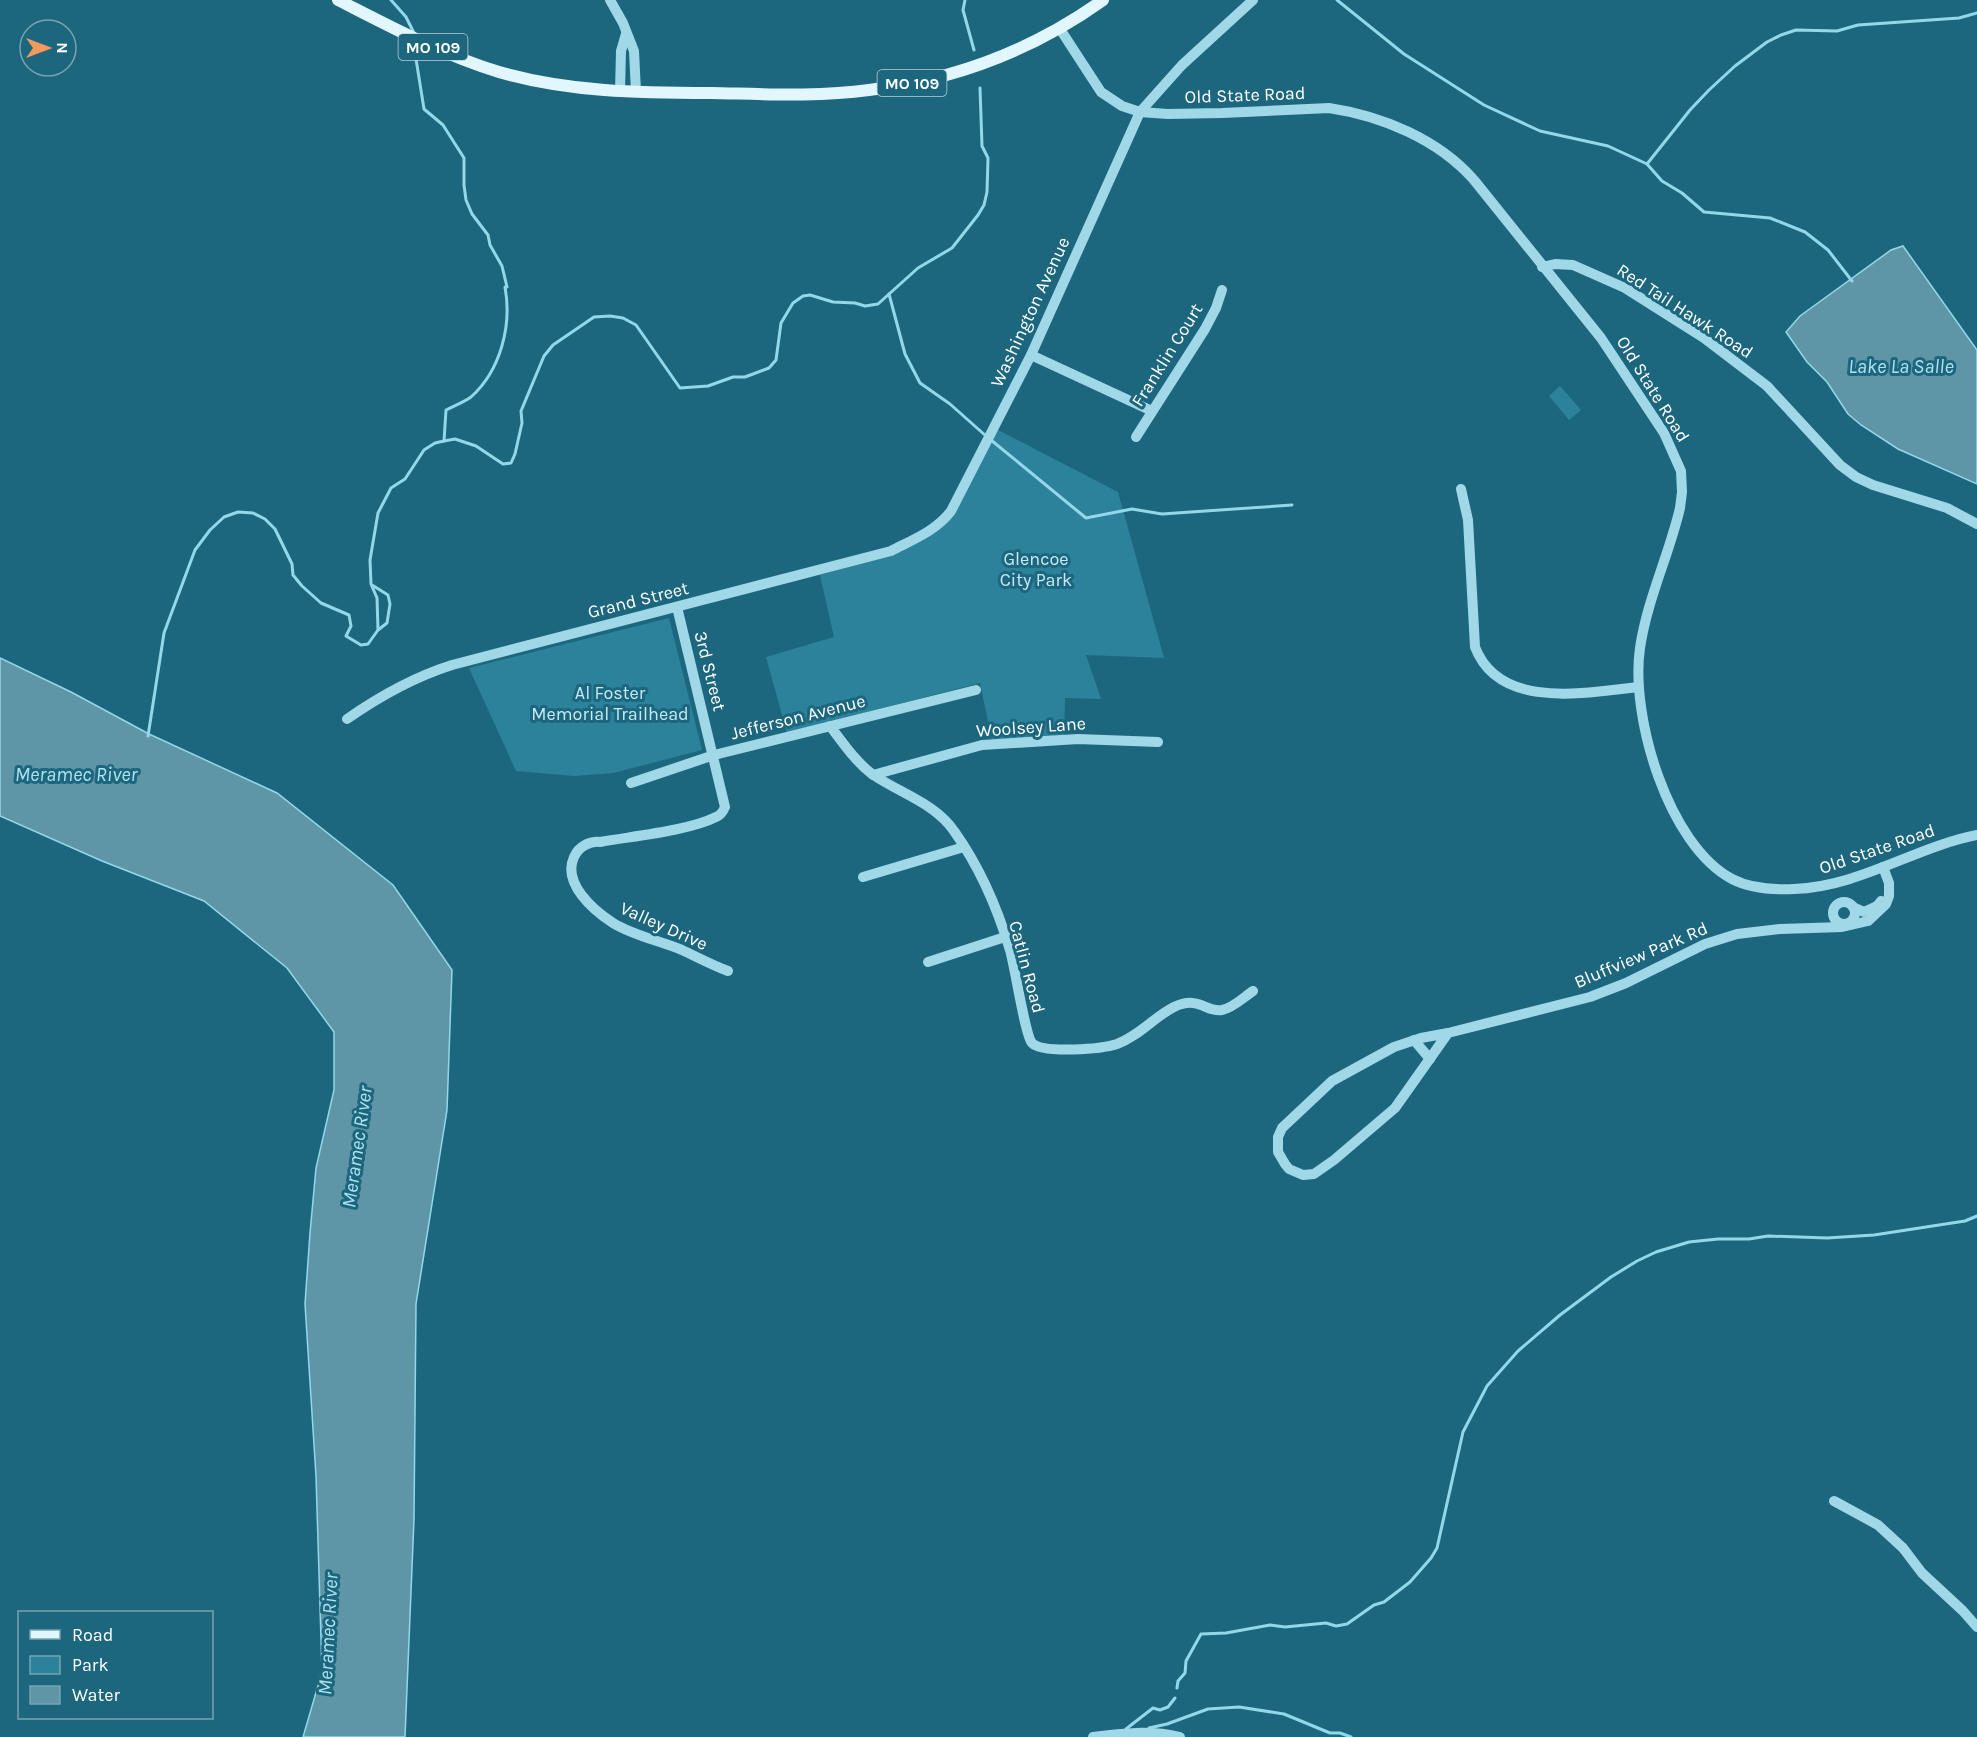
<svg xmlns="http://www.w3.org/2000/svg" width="1977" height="1737" font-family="Karla,sans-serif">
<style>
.green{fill:#2c829b}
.water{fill:#5f96a7;stroke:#93d8ea;stroke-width:1.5}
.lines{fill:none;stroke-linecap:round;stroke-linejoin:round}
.stream{stroke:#93d8ea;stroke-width:3}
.minor{stroke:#a0d8e8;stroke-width:10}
.major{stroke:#e2f6fe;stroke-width:12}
.labels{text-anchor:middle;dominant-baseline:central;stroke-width:6;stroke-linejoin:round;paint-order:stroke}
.shield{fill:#1d677e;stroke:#bbd1d8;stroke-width:1.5}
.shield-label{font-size:16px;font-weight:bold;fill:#fff}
.street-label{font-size:18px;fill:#fff;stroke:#1d677e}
.park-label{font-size:18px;fill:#c4ebf6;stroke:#1d677e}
.water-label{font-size:20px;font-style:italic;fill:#afe2f1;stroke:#1d677e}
</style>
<rect width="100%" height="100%" fill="#1d677e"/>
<g class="green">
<path d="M1560,386L1581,410L1569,420L1549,396Z"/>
<path d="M998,430L1118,492L1164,658L1086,655L1101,699L1065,698L1064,737L992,740L980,683L787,733L766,657L834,637L820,575L889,556L931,535Z"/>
<path d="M669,618L702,750L613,773L574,776L516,771L469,668Z"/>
</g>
<g class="water">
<path d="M1903,246L1977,350V484L1898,449L1861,425L1848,414L1827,382L1807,362L1786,332L1800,316L1891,250Z"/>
<path d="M0,658L71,692L149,734L277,793L393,885L452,970L447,1110L416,1304L414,1519L405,1737H303L322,1672L316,1476L305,1304L310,1233L316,1168L334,1090V1032L287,968L204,901L102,861L0,816Z"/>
</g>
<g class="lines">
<g class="stream">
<path d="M391,0L406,17L414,33"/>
<path d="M965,0L963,10L974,50"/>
<path d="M1337,0L1404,54L1484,105L1540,131L1608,146L1647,164L1662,181L1682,193L1704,212L1770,218L1805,232L1828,250L1852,281"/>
<path d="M415,42L416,59L424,109L443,125L464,158V185L466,200L472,214L488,235L490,245L502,266L507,287H505C512,325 501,370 471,397C464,402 454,406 446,410L444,441"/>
<path d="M1647,164L1690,110L1709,90L1735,66L1767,42L1781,35L1796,30L1837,31L1858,25L1959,18L1977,13"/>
<path d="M889,294L905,354L920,383L950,404L986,436"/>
<path d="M991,440L1086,518L1132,509L1162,514L1292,505"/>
<path d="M372,585L388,595L390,604L387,623L378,630"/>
<path d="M148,736L164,633L195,550L210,530L224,517L238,512L253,513L265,519L275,529L292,564L293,575L302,586L321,603L349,615L351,626L346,636L361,645L368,644L378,630L377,598L371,584L370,560L378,513L391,488L405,479L424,450L435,443L444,441L455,439L476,446L503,464L511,463L515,454L522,423L521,411L544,356L553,345L594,317L610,316L623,318L636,325L680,388L708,386L733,377H745L769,368L776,360L781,323L793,303L803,296L810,295L833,302L855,303L865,306L878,304L918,268L952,248L978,215L984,205L987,192L988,158L982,146L980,88"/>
<path d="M1177,1688L1178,1681L1185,1673L1186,1661L1201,1634L1226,1633L1270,1625L1285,1627L1326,1623L1336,1626L1347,1624L1374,1605L1384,1602L1410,1582L1431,1558L1437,1548L1463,1432L1487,1386L1518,1351L1560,1315L1611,1277L1637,1261L1656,1252L1689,1242L1718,1239H1749L1768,1236L1827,1238L1874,1235L1965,1221L1977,1216"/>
<path d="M1149,1728L1167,1724L1208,1709L1239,1707L1284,1714L1330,1733H1340L1351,1737"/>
<path d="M1126,1729L1153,1708L1160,1710L1168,1707L1175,1698"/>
</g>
<g class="minor">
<path d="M610,0L623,23L634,51L636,92"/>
<path d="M1060,29L1101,92L1122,106L1140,112L1168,114L1222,113L1329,108C1382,116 1438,139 1474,180L1601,338L1664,433L1681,471L1682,492L1680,508C1669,555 1647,600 1640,648C1630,716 1668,845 1732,879C1751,889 1773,890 1794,889C1859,887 1915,847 1977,835"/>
<path d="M620,91L621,51L626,34"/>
<path d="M1542,267L1555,264L1573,265L1625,288L1704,338L1767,386L1840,465L1856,477L1873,485L1947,508L1977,524"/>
<path d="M1031,355L1152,411"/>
<path d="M1136,437L1205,329L1216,308L1222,290"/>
<path d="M1461,489L1468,520L1475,647C1499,710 1585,693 1638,687"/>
<path d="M677,607L725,807C723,812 721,815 716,817C688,831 633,836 600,842C590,841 579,846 574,857C562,883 593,910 613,923C632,935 660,941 682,950C697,957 712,965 728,971"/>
<path d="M347,719C380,696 414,677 452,665L891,551C912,540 936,531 951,511L1031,355L1140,112L1182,65L1253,0"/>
<path d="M830,726C843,743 855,761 872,774C899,793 935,803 954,831C979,866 998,910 1010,950C1015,967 1025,1035 1032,1043C1043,1054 1102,1049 1117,1044C1139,1036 1154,1017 1174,1007C1199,995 1206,1013 1222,1010C1233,1008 1244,997 1253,991"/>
<path d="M873,775L982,745L1078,739L1158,742"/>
<path d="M631,783L714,755L976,690"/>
<path d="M863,877L964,847"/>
<circle cx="1844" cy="913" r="11"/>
<path d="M1853,907L1864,912L1877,906L1881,901"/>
<path d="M928,962L1005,937"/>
<path d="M1448,1033L1395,1108L1334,1160L1314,1174L1303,1175L1289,1169L1285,1164L1278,1152V1137L1282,1128L1332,1081L1394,1047L1421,1038L1448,1033L1590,997L1626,983L1705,944L1737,934L1780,929L1842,927L1868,921L1886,904L1889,896V883L1883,867"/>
<path d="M1414,1040L1430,1059"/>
<path d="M1834,1501L1878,1525L1903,1548L1922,1573L1963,1611L1977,1627"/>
<path d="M1093,1737C1122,1733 1151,1730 1180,1737"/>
</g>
<path class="major" d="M338,0C391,27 443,55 499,72C568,92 640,93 711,93C763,94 817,97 869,90C954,80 1033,50 1103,0"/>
</g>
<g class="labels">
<g class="shield">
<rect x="398.5" y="34" width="69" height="26" rx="4.5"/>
<rect x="877.5" y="70" width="69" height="26" rx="4.5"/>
</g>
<g class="shield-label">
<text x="433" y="47">MO 109</text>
<text x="912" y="83">MO 109</text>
</g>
<g class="street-label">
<text transform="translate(1245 95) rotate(-2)">Old State Road</text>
<text transform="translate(1685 311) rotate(33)">Red Tail Hawk Road</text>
<text transform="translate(1030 312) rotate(-65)">Washington Avenue</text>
<text transform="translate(1167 355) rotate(-58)">Franklin Court</text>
<text transform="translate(1653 389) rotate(58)">Old State Road</text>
<text transform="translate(638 600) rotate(-14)">Grand Street</text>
<text transform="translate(710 671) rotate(76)">3rd Street</text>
<text transform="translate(798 717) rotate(-14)">Jefferson Avenue</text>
<text transform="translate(1031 727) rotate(-4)">Woolsey Lane</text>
<text transform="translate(1877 849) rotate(-19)">Old State Road</text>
<text transform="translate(664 926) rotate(24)">Valley Drive</text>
<text transform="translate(1641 955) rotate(-23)">Bluffview Park Rd</text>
<text transform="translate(1027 967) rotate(75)">Catlin Road</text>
</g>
<g class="park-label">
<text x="1036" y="559">Glencoe<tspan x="1036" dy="21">City Park</tspan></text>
<text x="610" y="693">Al Foster<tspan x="610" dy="21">Memorial Trailhead</tspan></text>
</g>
<g class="water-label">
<text x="1901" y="366">Lake La Salle</text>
<text x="76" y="774">Meramec River</text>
<text transform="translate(357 1147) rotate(-82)">Meramec River</text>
<text transform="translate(328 1634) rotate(-87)">Meramec River</text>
</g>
</g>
<rect x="18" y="1611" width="195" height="108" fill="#1d677e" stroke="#77a4b2" stroke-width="1.5"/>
<rect x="30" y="1630" width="30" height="9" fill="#e2f6fe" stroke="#77a4b2" stroke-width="1.5"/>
<text x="72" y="1641" font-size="18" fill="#ffffff">Road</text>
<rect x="30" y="1656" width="30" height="18" fill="#2c829b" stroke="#77a4b2" stroke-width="1.5"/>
<text x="72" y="1671" font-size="18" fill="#ffffff">Park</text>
<rect x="30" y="1686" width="30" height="18" fill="#5f96a7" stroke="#77a4b2" stroke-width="1.5"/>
<text x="72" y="1701" font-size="18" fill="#ffffff">Water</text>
<g transform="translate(48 48) rotate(90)"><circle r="28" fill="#1d677e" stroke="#77a4b2" stroke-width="1.5"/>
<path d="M0-4.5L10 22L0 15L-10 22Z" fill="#f8995e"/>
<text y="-9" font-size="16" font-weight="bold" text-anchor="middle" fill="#ffffff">N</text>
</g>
</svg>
